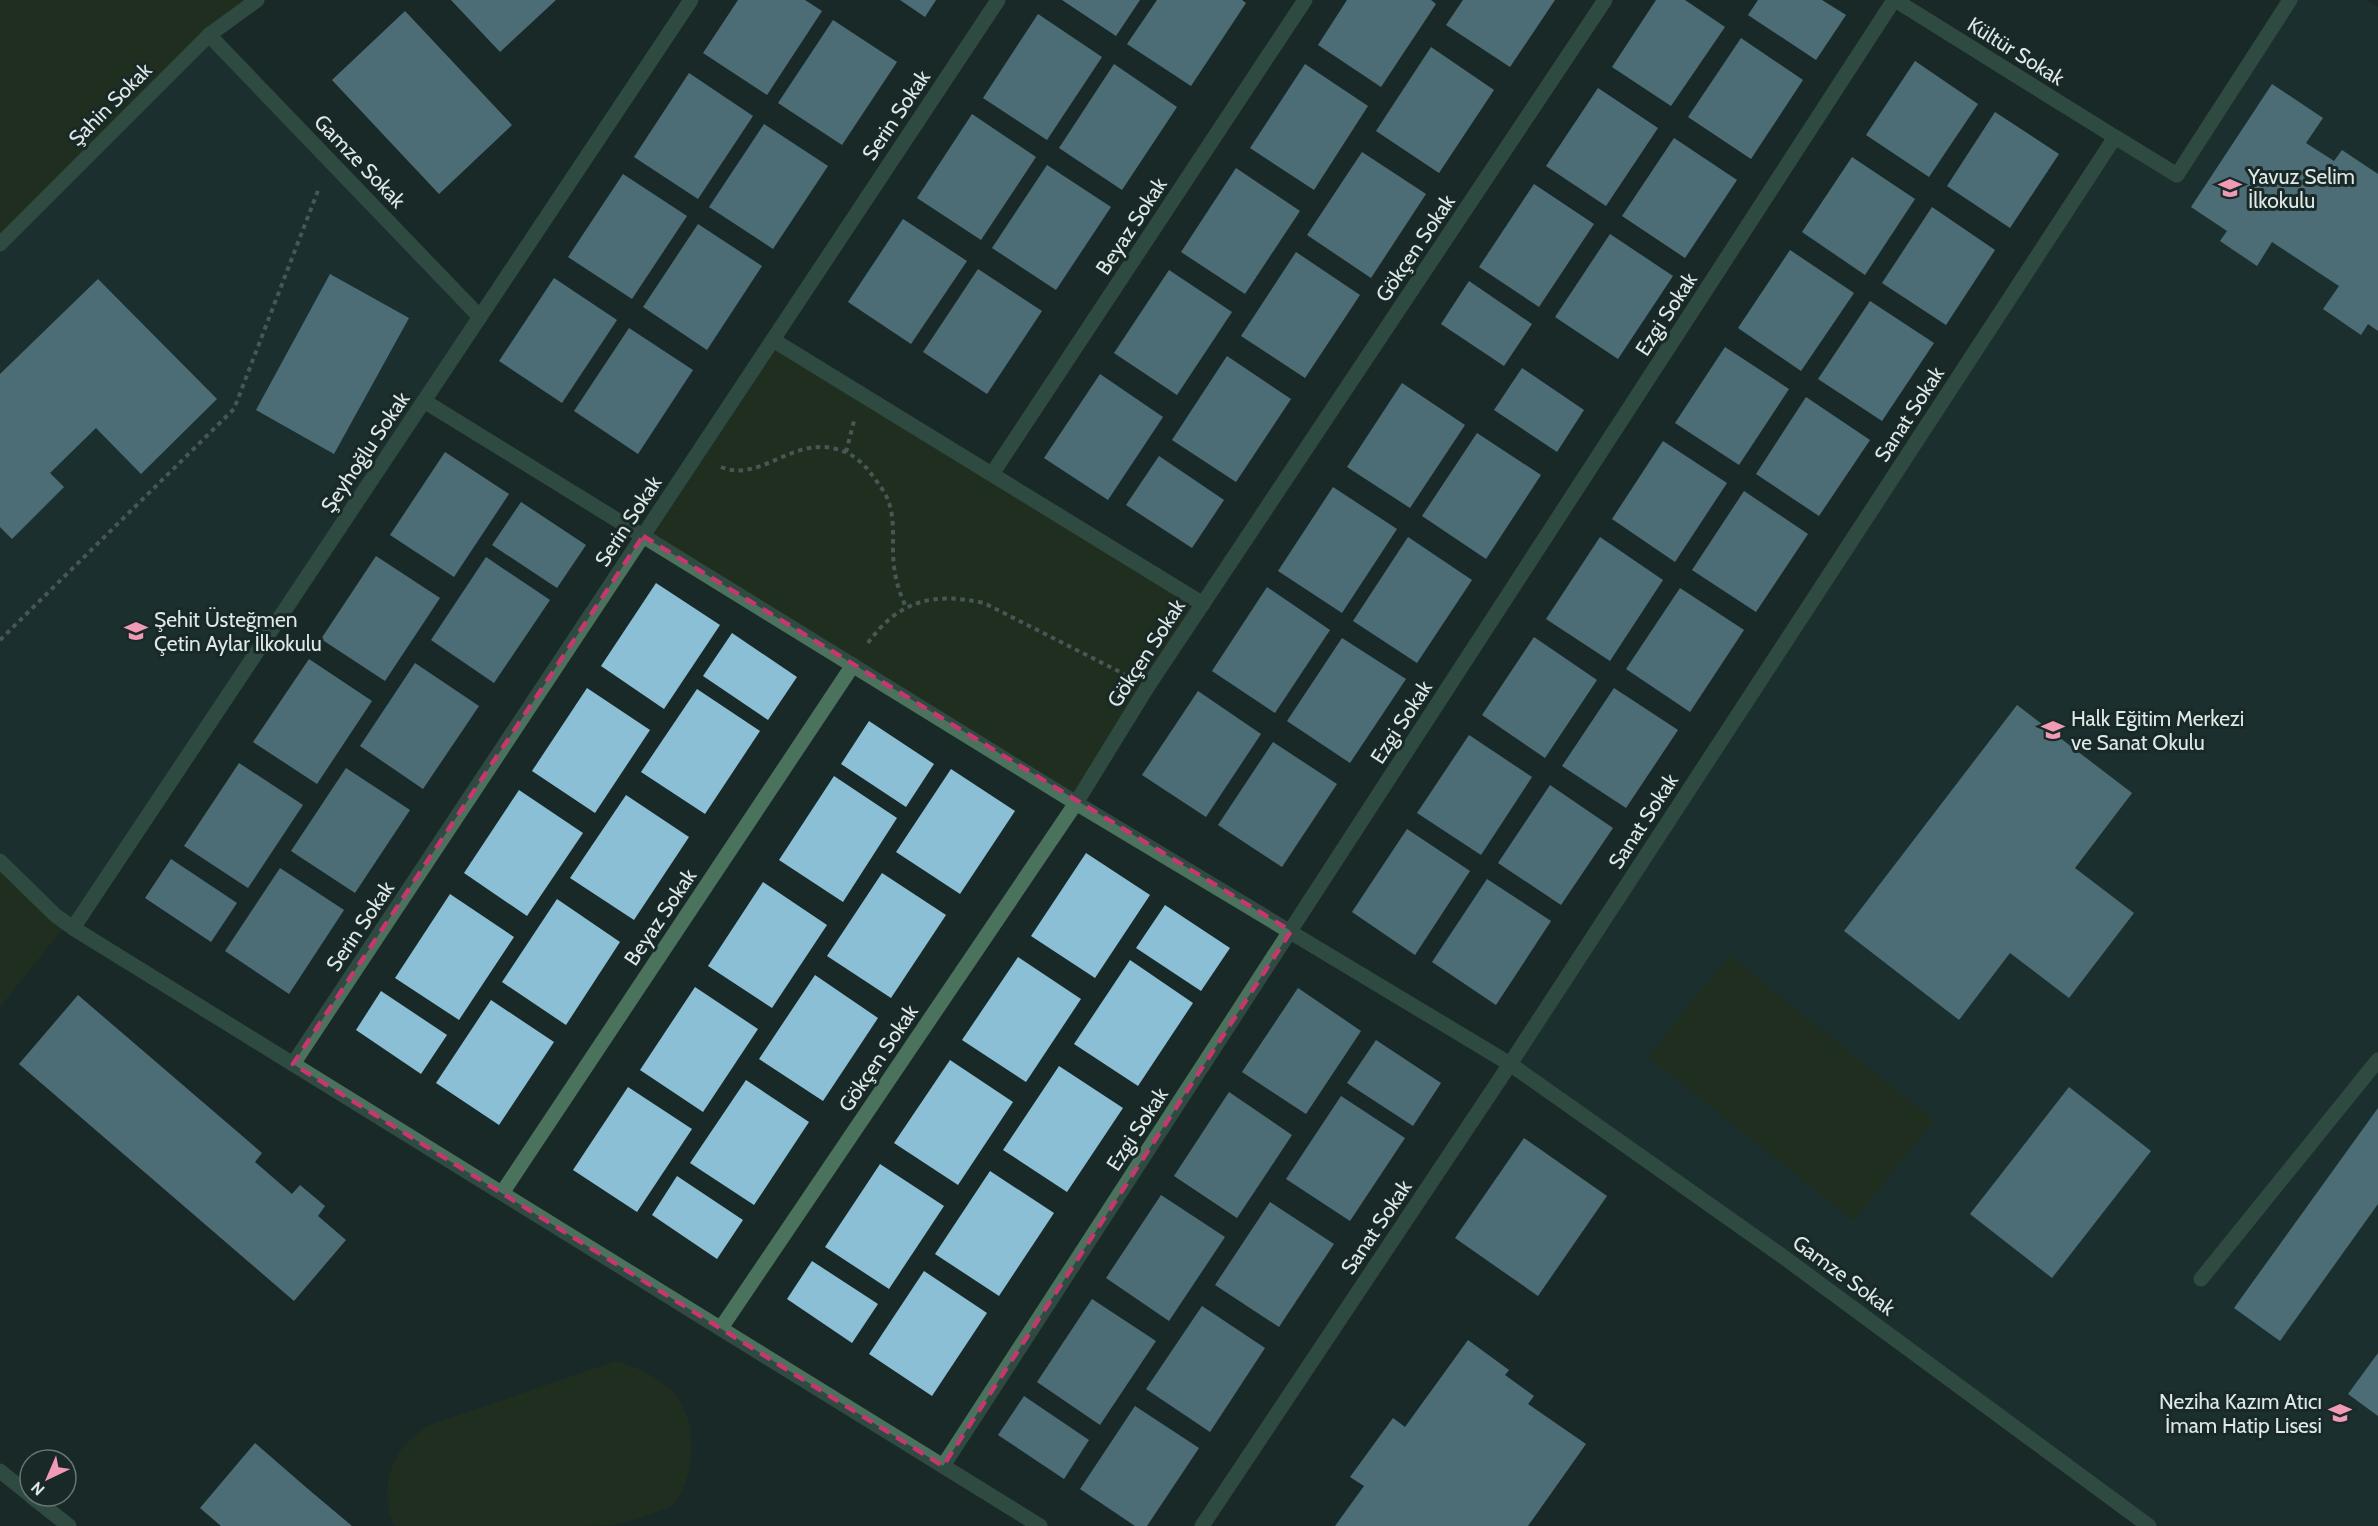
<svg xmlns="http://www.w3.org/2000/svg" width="2378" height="1526" font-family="Cabin,sans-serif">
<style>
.built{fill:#1d3636}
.green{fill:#283417}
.building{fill:#8bbfd6}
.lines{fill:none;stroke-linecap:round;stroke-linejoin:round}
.path{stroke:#818e8d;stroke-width:4;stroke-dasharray:4.5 4.5;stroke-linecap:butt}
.service{stroke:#4a725d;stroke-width:15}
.minor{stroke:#4a725d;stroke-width:15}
.marked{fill:none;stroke:#c63770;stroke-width:4.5;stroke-dasharray:12 8;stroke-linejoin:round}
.labels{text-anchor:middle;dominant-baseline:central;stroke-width:6;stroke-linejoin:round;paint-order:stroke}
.street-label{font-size:21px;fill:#dee8e7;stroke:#192928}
.poi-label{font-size:21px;fill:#dee8e7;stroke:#192928;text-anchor:start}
</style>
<rect width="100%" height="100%" fill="#192928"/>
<g class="built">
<path d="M2290,0H2366L2378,7V1526H2149L1510,1064L2115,137L2177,175Z"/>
<path d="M209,35L480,317L73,928L0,861V244Z"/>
</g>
<g class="green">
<path d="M0,0H257L0,244Z"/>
<path d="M773,340L1203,604L1076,803L643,536Z"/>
<path d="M0,861L67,923L0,1007Z"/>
<path d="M1729,955L1934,1120L1854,1221L1648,1057Z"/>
<path d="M616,1361C650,1371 682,1389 690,1427C694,1449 690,1493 669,1507C661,1512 624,1523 613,1525C594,1526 569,1526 549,1526C498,1526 446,1526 395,1526C381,1502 387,1465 405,1445C411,1438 420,1432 427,1426Z"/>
</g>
<g class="building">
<path d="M451,0H556L500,52Z"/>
<path d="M738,0H805L822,11L767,95L703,53Z"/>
<path d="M900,0H936L925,17Z"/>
<path d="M1062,0H1140L1116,36Z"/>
<path d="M1157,0H1242L1246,3L1191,86L1127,44Z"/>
<path d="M1347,0H1431L1436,4L1381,87L1318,45Z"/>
<path d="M1463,0H1555L1510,67L1446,25Z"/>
<path d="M1656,0H1685L1725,27L1671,106L1612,67Z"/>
<path d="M1758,0H1822L1846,15L1816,60L1748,15Z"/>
<path d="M405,11L512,125L439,194L332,80Z"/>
<path d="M1038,14L1102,57L1047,140L983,98Z"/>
<path d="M833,20L897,62L842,145L778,103Z"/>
<path d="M1741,38L1803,80L1751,159L1688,117Z"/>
<path d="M1431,47L1494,90L1439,173L1376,131Z"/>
<path d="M1915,61L1978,104L1929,177L1866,135Z"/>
<path d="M1114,64L1177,107L1122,190L1059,148Z"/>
<path d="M1305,64L1368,106L1314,190L1250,148Z"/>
<path d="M689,73L753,116L698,199L634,157Z"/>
<path d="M2272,84L2323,118L2306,143L2334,161L2342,150L2378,174V331L2368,324L2361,335L2323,309L2339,286L2272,242L2257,266L2220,241L2227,231L2191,207Z"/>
<path d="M1598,88L1658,128L1606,206L1546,166Z"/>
<path d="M1995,112L2059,154L2010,228L1947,186Z"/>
<path d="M972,114L1036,157L981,240L917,198Z"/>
<path d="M764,124L828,166L773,249L709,207Z"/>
<path d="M1674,138L1737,180L1685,258L1622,216Z"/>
<path d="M1362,152L1426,194L1371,278L1307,235Z"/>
<path d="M1852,157L1915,199L1865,275L1802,232Z"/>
<path d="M1047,165L1111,207L1056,290L992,248Z"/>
<path d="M1236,168L1300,211L1245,294L1181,252Z"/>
<path d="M623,174L687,216L632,299L568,257Z"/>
<path d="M1534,184L1594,224L1539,307L1479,267Z"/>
<path d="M1932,207L1995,250L1946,325L1882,283Z"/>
<path d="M903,219L967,261L911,344L848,302Z"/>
<path d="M698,224L762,266L707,350L643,307Z"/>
<path d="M1610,234L1673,276L1618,359L1555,317Z"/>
<path d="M1790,250L1854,293L1801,371L1738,328Z"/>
<path d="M1296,252L1360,295L1305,378L1241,336Z"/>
<path d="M978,269L1042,311L987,394L923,352Z"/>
<path d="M1169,270L1232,312L1177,395L1114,353Z"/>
<path d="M330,274L409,318L334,454L256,410Z"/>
<path d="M554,278L617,320L562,403L499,361Z"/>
<path d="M98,279L217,399L141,474L96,428L50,473L64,487L12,539L0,527V374Z"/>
<path d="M1469,281L1532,324L1504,366L1441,324Z"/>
<path d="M1870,301L1934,343L1882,421L1818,379Z"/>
<path d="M629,328L693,370L638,454L574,411Z"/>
<path d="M1725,347L1789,389L1739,465L1675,423Z"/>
<path d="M1227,356L1291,399L1236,482L1172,440Z"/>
<path d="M1522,368L1584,410L1557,452L1494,410Z"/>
<path d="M1100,374L1163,417L1108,500L1044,458Z"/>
<path d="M1402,383L1465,425L1410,508L1347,467Z"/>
<path d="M1806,397L1870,440L1819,516L1756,474Z"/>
<path d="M1477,433L1541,475L1486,559L1422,516Z"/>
<path d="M1663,441L1727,483L1675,562L1612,519Z"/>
<path d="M445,452L509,494L454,577L390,535Z"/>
<path d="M1159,456L1224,500L1192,548L1126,505Z"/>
<path d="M1333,487L1397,529L1342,613L1278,571Z"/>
<path d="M1744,491L1808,534L1756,612L1692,570Z"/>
<path d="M521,502L586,545L557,588L492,545Z"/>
<path d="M1408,537L1472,580L1417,663L1353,621Z"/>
<path d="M1600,537L1663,580L1610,661L1546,619Z"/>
<path d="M376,556L440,598L385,681L321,639Z"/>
<path d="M486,557L550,600L494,683L431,640Z"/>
<path d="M656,583L720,625L664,709L601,666Z"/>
<path d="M1267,587L1330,630L1275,713L1212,671Z"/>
<path d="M1680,588L1744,630L1690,712L1626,669Z"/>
<path d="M732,633L797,677L768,720L703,676Z"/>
<path d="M1534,637L1597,680L1545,758L1482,715Z"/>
<path d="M1342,638L1406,679L1350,763L1287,721Z"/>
<path d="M309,659L372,701L317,784L253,742Z"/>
<path d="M415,663L479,706L423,789L360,746Z"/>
<path d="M587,688L650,730L595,813L532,771Z"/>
<path d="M1614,688L1678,730L1626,808L1562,766Z"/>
<path d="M697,689L760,731L705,814L641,772Z"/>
<path d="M1198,691L1261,734L1206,817L1142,775Z"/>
<path d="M2017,705L2132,793L2075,868L2134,913L2069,998L2010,953L1959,1020L1844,931Z"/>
<path d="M869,721L934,764L906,807L841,764Z"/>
<path d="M1469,735L1532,777L1481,855L1417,813Z"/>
<path d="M1273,742L1337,784L1282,867L1218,825Z"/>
<path d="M239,763L303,805L248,888L184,846Z"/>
<path d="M346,768L410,810L355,893L291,851Z"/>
<path d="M951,769L1015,811L960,894L896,852Z"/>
<path d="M834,776L897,818L843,902L779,860Z"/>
<path d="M1550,785L1613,828L1561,905L1498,863Z"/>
<path d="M519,790L583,833L527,916L464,873Z"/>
<path d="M626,795L689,837L634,920L570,878Z"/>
<path d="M1407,829L1470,871L1415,955L1352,912Z"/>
<path d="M1086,853L1150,895L1095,978L1031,936Z"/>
<path d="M171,859L237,903L211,942L145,898Z"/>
<path d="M280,868L344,910L289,994L225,951Z"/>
<path d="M882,873L946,915L891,998L827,956Z"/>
<path d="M1487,879L1551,921L1496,1005L1432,962Z"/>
<path d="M763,882L827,925L772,1008L708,966Z"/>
<path d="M450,894L514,937L459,1020L395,978Z"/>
<path d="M557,899L620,942L566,1025L502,982Z"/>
<path d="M1165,905L1230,948L1201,991L1136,948Z"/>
<path d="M1018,957L1081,999L1026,1082L962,1040Z"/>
<path d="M1130,960L1193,1003L1138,1086L1074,1044Z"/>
<path d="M815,975L878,1018L823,1101L759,1059Z"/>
<path d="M695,987L758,1029L703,1112L640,1070Z"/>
<path d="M1298,988L1361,1031L1306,1114L1242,1072Z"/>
<path d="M381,991L447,1035L421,1074L356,1030Z"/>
<path d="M78,995L262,1153L255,1162L292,1194L300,1185L325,1206L318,1216L346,1240L294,1301L19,1064Z"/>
<path d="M491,1000L554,1042L499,1125L436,1083Z"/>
<path d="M1376,1040L1441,1083L1413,1126L1347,1083Z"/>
<path d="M950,1060L1013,1102L958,1185L894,1143Z"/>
<path d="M1059,1066L1123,1108L1067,1192L1003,1150Z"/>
<path d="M746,1080L809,1122L754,1205L690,1163Z"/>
<path d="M628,1087L692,1129L637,1212L573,1170Z"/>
<path d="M2069,1087L2151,1151L2052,1278L1970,1214Z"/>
<path d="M1229,1092L1292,1135L1237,1218L1174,1176Z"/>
<path d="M1341,1096L1405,1138L1350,1221L1286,1179Z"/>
<path d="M2378,1108V1204L2280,1341L2234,1308Z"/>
<path d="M1524,1138L1607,1196L1538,1296L1455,1238Z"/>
<path d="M880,1164L944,1206L889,1289L825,1247Z"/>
<path d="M990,1171L1054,1213L999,1296L935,1254Z"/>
<path d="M677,1176L743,1220L717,1259L652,1215Z"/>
<path d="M1161,1195L1225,1237L1169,1321L1106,1278Z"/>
<path d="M1270,1202L1334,1244L1279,1327L1215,1285Z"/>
<path d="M812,1261L878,1304L852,1343L787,1299Z"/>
<path d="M924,1271L987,1313L932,1396L869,1354Z"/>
<path d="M1092,1299L1156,1341L1100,1425L1037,1382Z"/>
<path d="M1202,1306L1265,1348L1210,1432L1146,1389Z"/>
<path d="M1468,1340L1509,1370L1505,1375L1534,1396L1528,1404L1586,1444L1528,1526H1335L1364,1486L1350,1477L1393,1418L1405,1427Z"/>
<path d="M2378,1353V1416L2348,1394Z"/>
<path d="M1024,1396L1089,1440L1064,1479L998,1435Z"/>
<path d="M1135,1406L1199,1448L1147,1526H1135L1080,1489Z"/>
<path d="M255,1443L308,1489L352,1526H221L200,1508Z"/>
</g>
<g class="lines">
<g class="path">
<path d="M846,452L854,421"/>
<path d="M721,467C760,483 792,437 836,449C850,452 861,461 870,472C876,481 886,492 889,503C894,518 893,534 893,549C893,570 897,588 906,607"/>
<path d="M0,640L234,409L319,188"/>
<path d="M868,643C899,600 933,592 984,603L1124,674"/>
</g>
<g class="service">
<path d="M2115,137L2177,175L2290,0"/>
<path d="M2201,1279L2378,1060"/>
</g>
<g class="minor">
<path d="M209,35L480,317"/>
<path d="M0,244L209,35L257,0"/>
<path d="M773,340L1203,604"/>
<path d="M424,401L1076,803L1510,1064L1778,1253L2149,1526"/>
<path d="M992,474L1305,0"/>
<path d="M0,861L55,915L73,928L1040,1526"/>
<path d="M73,928L691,0"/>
<path d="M293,1064L998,0"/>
<path d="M502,1193L853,665"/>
<path d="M721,1328L1076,803L1148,686L1605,0"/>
<path d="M943,1466L1894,0"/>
<path d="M0,1471L30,1495"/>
<path d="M31,1496L69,1526"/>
<path d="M1202,1526L1510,1064L2115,137L1895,0"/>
</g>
</g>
<path d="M0 0H2378V1526H0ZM643,536L1291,931L943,1466L293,1064Z" fill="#192928" fill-opacity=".55" fill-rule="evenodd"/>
<path class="marked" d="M643,536L1291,931L943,1466L293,1064Z"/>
<defs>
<g id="school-bare" transform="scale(1.8)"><path d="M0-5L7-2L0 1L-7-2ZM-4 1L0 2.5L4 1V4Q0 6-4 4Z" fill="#f09ab6" stroke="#192928" stroke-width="2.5" paint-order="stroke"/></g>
</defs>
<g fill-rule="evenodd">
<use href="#school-bare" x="2230" y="188"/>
<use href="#school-bare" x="136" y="631"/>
<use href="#school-bare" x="2053" y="730"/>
<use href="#school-bare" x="2340" y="1413"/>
</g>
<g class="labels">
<g class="street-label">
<text transform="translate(2016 51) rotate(32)">Kültür Sokak</text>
<text transform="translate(110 104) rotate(-45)">Şahin Sokak</text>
<text transform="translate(896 115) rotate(-56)">Serin Sokak</text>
<text transform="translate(360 161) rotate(46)">Gamze Sokak</text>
<text transform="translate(1131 226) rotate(-57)">Beyaz Sokak</text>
<text transform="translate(1415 248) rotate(-56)">Gökçen Sokak</text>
<text transform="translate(1666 314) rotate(-57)">Ezgi Sokak</text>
<text transform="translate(1909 414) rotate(-57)">Sanat Sokak</text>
<text transform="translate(365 452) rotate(-56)">Şeyhoğlu Sokak</text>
<text transform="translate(628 521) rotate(-57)">Serin Sokak</text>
<text transform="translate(1146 653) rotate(-57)">Gökçen Sokak</text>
<text transform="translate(1401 722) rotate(-57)">Ezgi Sokak</text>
<text transform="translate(1643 821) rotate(-57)">Sanat Sokak</text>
<text transform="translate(660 917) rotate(-56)">Beyaz Sokak</text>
<text transform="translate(360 926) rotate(-56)">Serin Sokak</text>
<text transform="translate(878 1058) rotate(-56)">Gökçen Sokak</text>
<text transform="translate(1137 1129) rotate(-57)">Ezgi Sokak</text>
<text transform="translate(1376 1227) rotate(-56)">Sanat Sokak</text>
<text transform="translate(1844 1275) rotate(36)">Gamze Sokak</text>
</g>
<g class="poi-label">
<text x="2248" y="176">Yavuz Selim<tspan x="2248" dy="24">İlkokulu</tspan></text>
<text x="154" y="619">Şehit Üsteğmen<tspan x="154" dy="24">Çetin Aylar İlkokulu</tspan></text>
<text x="2071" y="718">Halk Eğitim Merkezi<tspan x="2071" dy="24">ve Sanat Okulu</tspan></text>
<text x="2322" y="1401" text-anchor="end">Neziha Kazım Atıcı<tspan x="2322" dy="24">İmam Hatip Lisesi</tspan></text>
</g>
</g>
<g transform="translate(48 1478) rotate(224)"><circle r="28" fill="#192928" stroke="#687574" stroke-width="1.5"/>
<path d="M0-4.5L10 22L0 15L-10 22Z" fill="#f09ab6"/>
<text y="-9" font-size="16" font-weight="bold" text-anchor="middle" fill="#dee8e7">N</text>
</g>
</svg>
